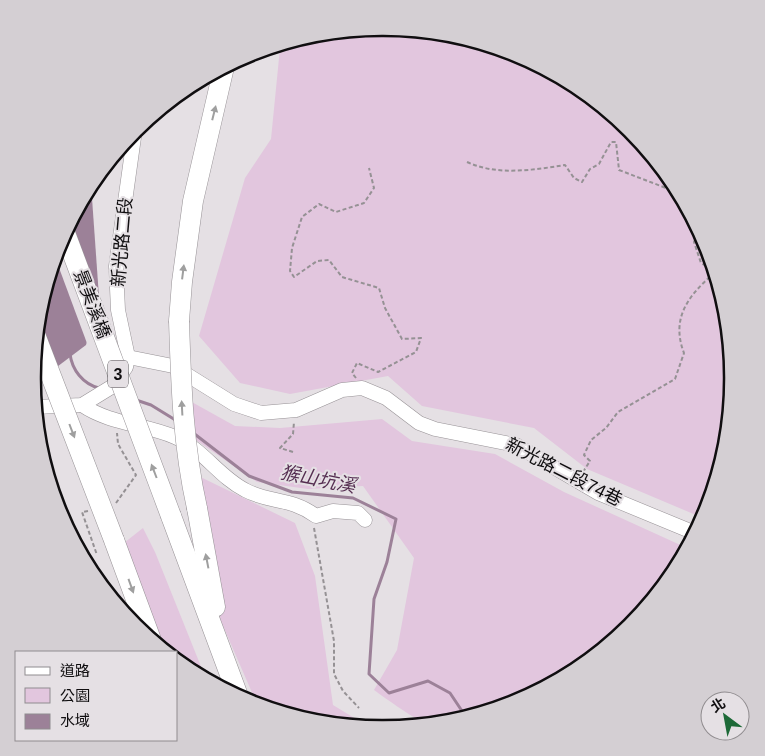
<svg xmlns="http://www.w3.org/2000/svg" width="765" height="756" font-family="Arial,'Noto Sans TC',sans-serif">
<style>
.green{fill:#e2c6de}
.water{fill:#9c8198}
.pier{fill:#e5e0e4}
.lines{fill:none;stroke-linecap:round;stroke-linejoin:round}
.stream{stroke:#9c8198;stroke-width:3}
.minor-casing{stroke:#979296;stroke-width:15}
.highway-casing{stroke:#979296;stroke-width:21}
.path{stroke:#959194;stroke-width:2;stroke-dasharray:4 2.5;stroke-linecap:butt}
.minor{stroke:#fff;stroke-width:14}
.highway{stroke:#fff;stroke-width:20}
.highway-bridge-casing{stroke:#979296;stroke-width:21;stroke-linecap:butt}
.highway-bridge{stroke:#fff;stroke-width:20}
.oneway{fill:#9f9f9f}
.labels{text-anchor:middle;dominant-baseline:central;stroke-width:4;stroke-linejoin:round;paint-order:stroke}
.shield{fill:#e5e0e4;stroke:#504d50;stroke-width:1}
.shield-label{font-size:16px;font-weight:bold;fill:#100e10}
.street-label{font-size:18px;fill:#100e10;stroke:#e5e0e4}
.water-label{font-size:19px;font-style:italic;fill:#552e51;stroke:#e5e0e4}
.rim{fill:none;stroke:#100e10;stroke-width:2.5}
</style>
<rect width="100%" height="100%" fill="#e5e0e4"/>
<g class="green">
<path d="M383,28C405,30 429,30 451,34C495,42 538,63 576,86C587,92 596,102 606,110C709,195 758,342 719,471C714,487 711,504 703,518L587,469L534,428L422,406L388,376L290,394L240,383L199,336L245,178L271,139L280,48C300,29 356,30 383,28Z"/>
<path d="M181,396L235,426L280,428L382,419L412,441L495,454L564,492L687,548C644,629 568,686 481,713C465,717 445,726 429,724C419,723 384,697 374,690L397,650L414,558L363,486L308,489L257,482L180,429Z"/>
<path d="M184,469L295,523L315,576L333,705L369,727L314,722L257,704L220,619L195,507Z"/>
<path d="M143,528L155,552L206,679L176,660V652H167L164,650L124,543Z"/>
</g>
<path class="water" d="M91,184L99,297L86,345L33,385L39,309L59,244Z"/>
<path class="pier" d="M59,244L99,306L88,346L55,257Z"/>
<g class="lines">
<g class="stream">
<path d="M70,354C72,370 83,384 99,388"/>
<path d="M136,400L151,405L177,421"/>
<path d="M192,432L249,476L292,492L353,498L396,519L387,562L374,599L369,674L389,693L428,681L450,693L466,717"/>
</g>
<g class="minor-casing">
<g id="minor">
<path d="M128,357L173,366L234,404L261,413L296,410L342,390L362,388L386,398L419,423L435,429L516,445L598,493L695,533"/>
<path d="M82,405C110,424 144,424 175,437C203,449 219,477 245,490C269,503 290,497 316,516L333,511L358,513L365,520"/>
<path d="M35,407L82,405L113,386L126,367L128,357L118,310L116,266L135,130"/>
</g>
</g>
<g class="highway-casing">
<g id="highway">
<path d="M179,321L182,282L193,201L224,67"/>
<path d="M197,508L215,607"/>
<path d="M171,516L238,696"/>
<path d="M114,540L151,640"/>
</g>
</g>
<g class="path">
<path d="M467,162C497,176 533,170 565,165L574,178L582,182L590,169L599,164L611,142H616L619,170L679,193"/>
<path d="M356,378L352,373L357,363L378,372L416,352L421,338L402,339L385,308L379,288L342,277L329,260L317,261L294,277L290,271L292,248L302,217L319,204L336,212L364,203L374,188L369,168"/>
<path d="M293,452L280,448L293,434L294,422"/>
<path d="M583,472L590,461L584,455L591,440L606,428L618,412L675,379L684,353C671,319 687,297 713,274L710,268L701,263L694,242L699,230"/>
<path d="M116,503L136,475L118,444L117,433"/>
<path d="M88,511L82,512L97,555"/>
<path d="M314,528L334,641V674L343,691L359,708"/>
</g>
<use href="#minor" class="minor"/>
<use href="#highway" class="highway"/>
<g class="highway-bridge-casing">
<g id="highway-bridge">
<path d="M65,233L171,516"/>
<path d="M179,321C181,384 183,446 197,508"/>
<path d="M36,337L114,540"/>
</g>
</g>
<use href="#highway-bridge" class="highway-bridge"/>
</g>
<defs><path id="oneway-solid" d="M-6-.8H1V-3.2L6.5 0L1 3.2V.8H-6Z" transform="scale(1.25)"/></defs>
<g class="oneway">
<use href="#oneway-solid" transform="translate(214 113) rotate(-76)"/>
<use href="#oneway-solid" transform="translate(183 272) rotate(-83)"/>
<use href="#oneway-solid" transform="translate(182 408) rotate(-93)"/>
<use href="#oneway-solid" transform="translate(72 431) rotate(69)"/>
<use href="#oneway-solid" transform="translate(154 471) rotate(-111)"/>
<use href="#oneway-solid" transform="translate(207 561) rotate(-101)"/>
<use href="#oneway-solid" transform="translate(131 586) rotate(70)"/>
</g>
<g class="labels">
<rect class="shield" x="108" y="360.5" width="20" height="27" rx="4"/>
<g class="shield-label">
<text x="118" y="374">3</text>
</g>
<g class="street-label">
<text transform="translate(122 242) rotate(-85)">新光路二段</text>
<text transform="translate(92 304) rotate(69)">景美溪橋</text>
<text transform="translate(564 472) rotate(27)">新光路二段74巷</text>
</g>
<g class="water-label">
<text transform="translate(318 479) rotate(11)">猴山坑溪</text>
</g>
</g>
<path d="M0 0H765V756H0ZM382 36H383A341 341 0 0 1 724 377V379A341 341 0 0 1 383 720H382A341 341 0 0 1 41 379V377A341 341 0 0 1 382 36Z" fill="#d4cfd3" fill-rule="evenodd"/>
<path class="rim" d="M382 36H383A341 341 0 0 1 724 377V379A341 341 0 0 1 383 720H382A341 341 0 0 1 41 379V377A341 341 0 0 1 382 36Z"/>
<rect x="15" y="651" width="162" height="90" fill="#e5e0e4" stroke="#908c8f"/>
<rect x="25" y="667" width="25" height="8" fill="#ffffff" stroke="#908c8f"/>
<text x="60" y="676" font-size="15" fill="#100e10">道路</text>
<rect x="25" y="688" width="25" height="15" fill="#e2c6de" stroke="#908c8f"/>
<text x="60" y="701" font-size="15" fill="#100e10">公園</text>
<rect x="25" y="714" width="25" height="15" fill="#9c8198" stroke="#908c8f"/>
<text x="60" y="726" font-size="15" fill="#100e10">水域</text>
<g transform="translate(725 716) rotate(328)"><circle r="24" fill="#e5e0e4" stroke="#908c8f"/>
<path d="M0-4L9 19L0 12L-9 19Z" fill="#1d6937"/>
<text y="-8" font-size="14" font-weight="bold" text-anchor="middle" fill="#100e10">北</text>
</g>
</svg>
